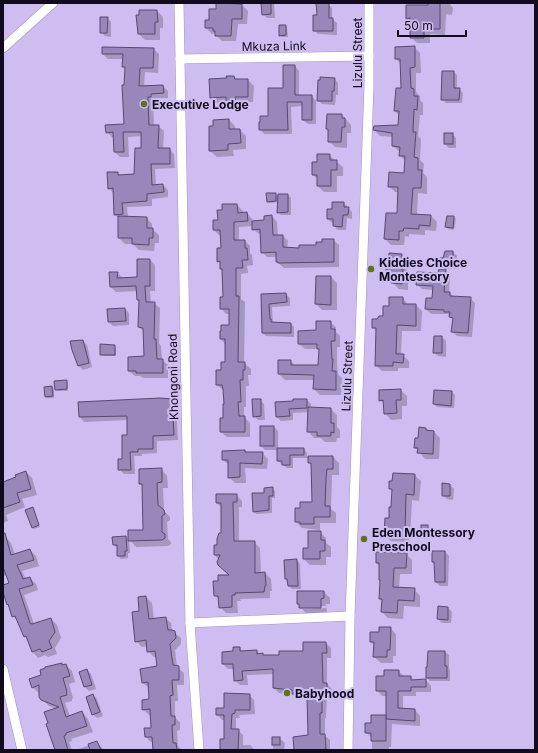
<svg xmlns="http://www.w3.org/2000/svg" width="538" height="753" font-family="Inter,sans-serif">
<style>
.shadow{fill:#0003;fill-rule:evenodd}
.building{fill:#9788b9;stroke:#574874}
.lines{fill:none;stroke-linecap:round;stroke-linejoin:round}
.street-casing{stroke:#a293c4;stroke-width:10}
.street{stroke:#fff;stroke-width:9}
.poi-dot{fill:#62701c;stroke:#cdbdf0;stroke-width:1.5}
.labels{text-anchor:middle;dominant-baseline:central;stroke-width:4;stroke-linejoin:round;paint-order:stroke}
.street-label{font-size:12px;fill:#110b1d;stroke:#cdbdf0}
.poi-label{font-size:12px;font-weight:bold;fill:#110b1d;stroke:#cdbdf0;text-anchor:start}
</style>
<rect width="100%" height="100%" fill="#cdbdf0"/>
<g class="shadow">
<path d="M262,3H274L275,18H267L263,14Z"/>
<path d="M429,3H449L453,8L452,15L446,14L445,35L430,34V43H417L411,37V22L407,18L429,6Z"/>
<path d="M328,4L332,8V19L337,23V35L318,34L314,30L318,16Z"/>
<path d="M242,5L248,11L247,24H238L236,41H222L216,35V33L212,34L206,28L210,20Z"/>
<path d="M157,11L163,17V28H160V40H145L139,34Z"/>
<path d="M107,18L111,22V37L105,36L101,32Z"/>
<path d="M286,26L287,28L288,37H282L280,35Z"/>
<path d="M414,47L420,53L421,73H416V92L420,96V100L423,103V115H420L418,136L421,139L420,160L424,164L423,173L427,177V194L418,193L417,215L431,216L437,222L436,231L425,230V235L409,234V237L405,236L404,245H391L385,239L398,214L399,192H395L389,186L404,174L406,161L400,156V152L393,146V137L380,136L374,130L399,126L400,116L395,111L402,89L401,64L396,59Z"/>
<path d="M154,49L159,54L158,73L145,72L144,87L163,86L168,91V98H155V102H153L154,126H158L164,131L163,149H169L174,154L175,168L155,169L156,185H163L168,190V197L152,199V206L127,207L128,218H147L152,224V229L159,235V243H155L154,251L139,250L133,244H125L119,238V218L115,215L114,194L109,188L118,173L121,176L135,175L142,149V136L128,137L129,157H120L115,152L114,137H112L107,132L125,125L126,69L123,67V59H108L103,54Z"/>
<path d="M295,66L299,71V96H312L316,101V124H308L303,120V106L291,107L292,134H264L260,129L269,117Z"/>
<path d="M454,72L457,75V89H459L463,93L462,103H446L442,99Z"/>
<path d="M234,77L237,80H248L254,86L253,102H241V110L233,111L227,105V103H216L211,97L228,79Z"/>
<path d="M334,79L338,83V95H336L335,105L322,104L318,100Z"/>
<path d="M342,115L351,125V133H347V148L335,147L329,141V131L327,128Z"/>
<path d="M229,120L235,126V130H240L246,136V149L233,150L234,156L217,157L210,151L214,127Z"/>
<path d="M452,134L456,138V148H449L445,144Z"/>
<path d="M329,155L343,167V176H337V192H324L318,186V179L313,175L318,163Z"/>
<path d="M276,194L277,195H288L291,198V215H281L278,212L279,202L269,203L268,201Z"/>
<path d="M344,203L352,212V219L347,218L346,230H338L334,226V223H332L328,219Z"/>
<path d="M237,205L243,211V214L247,213L252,219L253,222L265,221L272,216L277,222L278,236H283L288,241L287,248L300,249L317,246L333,240L339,245V267L284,268L277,262V257H267L262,252L261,234H259L253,229V226L239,227V241H245L250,246V253L252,255L253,265L247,266L248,273L241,274V299L245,302L244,363L251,369V375H248L249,386H246V407H244V417L250,423V437H227L221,432L225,405L224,391L217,385L226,363V345L221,339L222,326H230V314H226L221,308L224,298L223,271L221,268V264L218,261L222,249V235H219L214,230L223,211Z"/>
<path d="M454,217L456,219L454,230L448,229L446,227Z"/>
<path d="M453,252L457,256L456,269H445L441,265L444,259Z"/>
<path d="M401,255L407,261V275L408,276V290L399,289L387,277L389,270Z"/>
<path d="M150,260L155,265V291H150L151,303H154L160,308L159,343L161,346L162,360L168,365V378H143L140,376H135L129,371L145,357L144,332L139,327L140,302L138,300V291L116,292L111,287L117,273L123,278H138Z"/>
<path d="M445,270L450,275L449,292L454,297L470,298L475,303L472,337L457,336L452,331L453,320L448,314H431L426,309L433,299V290L422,289L417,284Z"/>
<path d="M331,277L337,283V310H322L316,304Z"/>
<path d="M286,294L290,298V306L272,307L273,323L291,324L294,327V337L266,336L263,333L262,295Z"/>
<path d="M403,298L408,305H416L422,311L421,331H402L401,355H403L409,361V368H398V371H382L376,365L377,332L373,327L378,320L384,317L390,307Z"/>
<path d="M125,309L129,313V325L113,326L109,322Z"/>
<path d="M330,322L336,327V332L340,336V347H337V364L338,374L342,378L341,395H320L314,389L315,380H285L279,374L290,361L296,366H319L320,351L318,349H305L299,344Z"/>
<path d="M442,337L446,341V357L438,356L434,352Z"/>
<path d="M83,341L87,345L92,367L83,370L79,366Z"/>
<path d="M114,346L116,348V356H103L101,354Z"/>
<path d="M66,381L68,383V391H57L56,389Z"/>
<path d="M52,388L54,389V398H47L46,397Z"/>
<path d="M400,390L407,396V406H402V419L391,420L385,413V404L380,400Z"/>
<path d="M452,392L455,395L454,408L437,407L434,404Z"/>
<path d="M172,400L176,405L178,440L157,441V453L142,454V456H134L135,474H124L119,469L123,460L128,436V420L84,422L80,417Z"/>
<path d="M260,400L264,404L265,420H258L254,416Z"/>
<path d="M307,400L311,404V408L331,409L337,415V427L340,430V438H337L336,442H325L321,438H314L308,431L309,412L293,413V420L281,421L277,417L294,402Z"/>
<path d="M274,427L278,431V449H304L307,453V457H333L339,463V475H332L331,509L336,513V523H320V530L302,528L296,522L301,509L313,503L312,465L309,462V458H293V468H287L278,461V450H265L261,446Z"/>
<path d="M426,429L428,432H434L440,438L439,459H425L415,447Z"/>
<path d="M245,451L247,453H262L268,459L267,469L245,468L246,483H235L229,477V465L223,460Z"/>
<path d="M161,469L167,476L168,488H163L164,511L170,517V520L167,522L168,539L171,542V544L168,546L136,547L130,540L144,531V487L140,483Z"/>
<path d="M26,472L32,478L37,495L22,499L25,507L6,515L8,521L3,523V483L17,478Z"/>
<path d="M414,475L421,481L419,501L412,500L410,537H409V542L391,541L385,535L392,508L393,491L390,488Z"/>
<path d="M450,485L454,489L453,500L447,499L443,495Z"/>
<path d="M272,488L275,491V498H272V513L256,514L254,511L265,494Z"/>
<path d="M236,495L242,501V507H239V542H254L260,548L261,573H265L271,579L272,591H270V598L240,599L241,601H237L238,613H226L220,607L219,600L215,595L219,582L231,576L215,555L222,534V508L217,503Z"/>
<path d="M32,508L40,527L34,529L33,527Z"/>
<path d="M428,526L429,528V537H424L422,536Z"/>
<path d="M320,532L326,538V543L331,547V557H326V565H310L304,559L309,549Z"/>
<path d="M6,537L11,543L15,555L30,550L36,556L39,566L22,571L26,579L30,578L36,584L38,590L24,595L34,624L51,619L57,625L61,638L55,648L57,654L48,657L45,655L38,658L33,652L28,640L25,637L18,621L13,616L10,607L8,604L3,589V586L11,584L7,575L5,576L3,574V538Z"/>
<path d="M126,537L129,540L130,553H128V558L121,559L118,556V548L114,545Z"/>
<path d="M445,552L449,556L448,586H440L436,582V564L433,561Z"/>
<path d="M406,554L412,560V574H400L399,588L414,589L420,596V607L404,606L403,619L388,618L382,612L383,601L380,599L381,581L380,580V566L377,563Z"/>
<path d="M297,560L300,564L301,589H292L289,586L288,582L286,579Z"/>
<path d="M324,592L330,598V604H326L327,613L306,614L298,603ZM326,606V608L303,609V607Z"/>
<path d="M146,597L152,603L154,620L165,618L171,623L172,631L181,638V644L175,650L177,667L184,673V685H177L178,701H175V718L180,722V730L177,731L178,746L182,750H154L153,742H151L146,737L152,729L151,715H149L143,709L150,700L149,688L143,683L158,667L156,657H154L148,651V646L142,647L136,641L140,612Z"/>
<path d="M448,608L452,612L451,623H442L438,619Z"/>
<path d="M390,628L396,634V656H393V663H381L374,657V645L371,642L380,633Z"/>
<path d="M326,643L331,648V658H327V684L332,689V700L327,699L326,718H325V736L330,740V750H295L309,736L308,699H298L293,694L279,693L274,688V674L247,675L248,685H240L235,680L234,669H228L223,664L240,648L243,652L257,651L260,655L280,656L304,652Z"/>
<path d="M429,652H445L449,655V668L450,670V681H430L427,678Z"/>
<path d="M66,665L72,671L75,682L69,684L73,698L72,699V701L65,703L70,716L82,712L88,719L93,732L71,739L72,741L69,742L72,750H58L57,709L49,706L42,699L40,693H39L32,687Z"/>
<path d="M87,670L91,674L96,689L89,691L85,687L80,673Z"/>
<path d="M398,671L404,676L411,677L414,681L426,680L431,686V692H416V696H403V710H415L420,716V726L392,724L391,747H389V750H372V738L366,732L372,724L387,718V696H382L377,690L385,677Z"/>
<path d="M93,695L97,699L103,716L97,718L93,714Z"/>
<path d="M249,695L254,700L255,714L239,715L240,718H236V730H238L243,735V745H250L255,750H221L225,740V720H222L217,714Z"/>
<path d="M273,738H279L285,743L284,750H273Z"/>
<path d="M97,742L104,750H76Z"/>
</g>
<g class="building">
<path d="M216,3L242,4V19H232L231,36H215V31H213V28H205V20H209V9H216Z"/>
<path d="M261,3H271V14L262,15Z"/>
<path d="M316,3H329V18H333V31H313V15H317Z"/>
<path d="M428,3H440V29H424V38H410V18L406,19V5H428Z"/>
<path d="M139,10H157L158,22H155V34H138L136,15H139Z"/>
<path d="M100,17H108L107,33H100Z"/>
<path d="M279,25H286V35L279,36Z"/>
<path d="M415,46V67L410,68L411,88L414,89V96H418L417,110L414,109L413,132H416L414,157L418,158V170H422L421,188H413L411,214L431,215L430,226L419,225V229L404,228L403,231H399V240L384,239L386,213H397L398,187H388L389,172L404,173L405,156H399L400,147L392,146V133L373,130L374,126L398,125L399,111H394L396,88H401L400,59H395V47Z"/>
<path d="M102,47L154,48L153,68H140L139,86L163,85L164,93L151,94V97H148L149,125H159L158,148H170V164H151L152,185L163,184L164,192L147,194V201L122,203L123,214L114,215L113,188L108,189L107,172H118V175L134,174L135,148H141V132H123L124,152H114L113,132L106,133L105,125L124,124L122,85H124L125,67H122L123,54H102Z"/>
<path d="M283,65H295V95H312V120H302V102H287L288,130H259V122H260V116H268V88H283Z"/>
<path d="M442,71H454V88H460L459,100H441Z"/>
<path d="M226,76H234L235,79H248V97H235L236,105H226V97L210,98L209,79L227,78Z"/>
<path d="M320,77L335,78L334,91H332V101H317L318,80H320Z"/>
<path d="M327,114H342V118H345V127H342L341,142H328V129H326Z"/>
<path d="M229,119V129H240L241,143L228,144V150L209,151V126H213V120Z"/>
<rect x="444" y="133" width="9" height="11"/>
<path d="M317,154H330V160H337V170H331V186H317V175H312V162H317Z"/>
<path d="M266,193H276V201L267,202Z"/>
<path d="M278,194H288V212L277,213Z"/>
<path d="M332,202H344V207H349L348,215H343L342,227L333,226V219H327V209H332Z"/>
<path d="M222,204H237L238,213L247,212L248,221L234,222V240H245V248H247L248,260H242L243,268H236V296H239L238,362H245V370H243V380H240L241,402H238L239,416H245V432H220V418H223V404H224L223,389L222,385H216V370H221V362H225V339H220V331H221V325H229V309H220V297H223L222,269H220V261L217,262V248H221L220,230H213V220H218L217,210H222Z"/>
<path d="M272,215L273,235H283V247L299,248V245H316V242H322V239H334V262L278,263V262H276V252L261,253L260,229L252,230V221L264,220V216Z"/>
<path d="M118,216L147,217V228H153V238H149V245L132,244V238H118Z"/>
<path d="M447,216H454L453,228L445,227Z"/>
<path d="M445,251H453V266L440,265V258H443Z"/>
<path d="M389,253L402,254L401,269H403L402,284L391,283L392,278H386V269H388Z"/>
<path d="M137,259H150V286H145L146,302H155L154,339H156L157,359H163V373H136V371H128V357L144,356L143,328L138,327L139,300H137L136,286L110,287L109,272H118L117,278L137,277Z"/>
<path d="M439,269H446L444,292H450V296L471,297L468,333L451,332L453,318L449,317L450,312H444V310L425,309L426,298H432L433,286L416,285L417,272L438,273Z"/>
<path d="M316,276H331V305L315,304Z"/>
<path d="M286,293L287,302L269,304L270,319H271V322L291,323V333H262L261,294Z"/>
<path d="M389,297H403V304H416V326L397,325L396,354H404L403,363L393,362V366H375L376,328H372V319H377L379,316H383V306H389Z"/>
<path d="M125,308L126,321L108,322L107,309Z"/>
<path d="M316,321H331V329H335V341H331L332,359H333L332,371H336V390L313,389L314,375L278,374V360H291V365H318L319,349H317V344H298V331L316,330Z"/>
<path d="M434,336H442V353H433Z"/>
<path d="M83,340L89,363L78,366L72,350L70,341Z"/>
<path d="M100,344L115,345V355H100Z"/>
<path d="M67,380V389L55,390L54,381Z"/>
<path d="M52,386L53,396L45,397L44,387Z"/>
<path d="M401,389V400H396L397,413L384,414L383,400L379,401V390Z"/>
<path d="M434,390L452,391L451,406L433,404Z"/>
<path d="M160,398L172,399L174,435L153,436V449H138V452H130L131,470H118V459H122V435H127V416L79,417L78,402Z"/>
<path d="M252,399H261V416L253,417Z"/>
<path d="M293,399H307V408L289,409L290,416L276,417L275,402L293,401Z"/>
<path d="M308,407L331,408V423H334V433L331,432V436H317V432H307Z"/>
<rect x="260" y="426" width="14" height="20"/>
<path d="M419,427L426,428V430L434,431L433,454L417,453L418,448H414L415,438H418Z"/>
<path d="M277,448H304V455H290V465H282V461H277Z"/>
<path d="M245,450V452H263L262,464L240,463V477L228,478V460H222V451Z"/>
<path d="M308,456H333V469H327L326,479L325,506H330V517H314V524H300V522H295V508H300V502H312L311,463H308Z"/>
<path d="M162,468V482L157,483L158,505L164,510L165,514L162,516V532L165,534V538L162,540L128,541V530H143L142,484H139V469Z"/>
<path d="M26,471L31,489L17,493L20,502L3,508V482L16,477L15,475Z"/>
<path d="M393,473L415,474L414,495L406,494L405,532L403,531V536H384L385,518H389V507H391L392,489H389V481H392Z"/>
<path d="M442,483L450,484V496H442Z"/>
<path d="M273,487V496H269V510L253,512L252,493H264V488Z"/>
<path d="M216,494H237V502H233L234,541H255V573L265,572L266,586H265L264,592L235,593V595H232V607L219,608L218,596H214L213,581H218V575H229L218,565L217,562L220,555H214V545H217V539L219,533H221V503H216Z"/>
<path d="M33,507L39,525L32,528L25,510Z"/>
<rect x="421" y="525" width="7" height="11"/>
<path d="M308,531H321V540H325V551H320V559H303V548H308Z"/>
<path d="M3,533H5L11,555L30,549L34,560L17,565L23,579L30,577L33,585L19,589L30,623L32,624L51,618L55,632L49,641L52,648L42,652L40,649L32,652L26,636L24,637L15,616L12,617L8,604L7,605L3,592V585L9,583L3,567Z"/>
<path d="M126,536L127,551H125V556H117V545H113L112,537Z"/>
<path d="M432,551H445V582H435L434,562H432Z"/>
<path d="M376,552L407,553L406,568H394L393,587L415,588L414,601L398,600L397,613L381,612L382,599H379L380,580H379V563H376Z"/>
<path d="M297,559L298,586H288L287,579H285L284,560Z"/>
<path d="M297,591H324V598L321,599V608H299V604H297Z"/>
<path d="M146,596L149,619L166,617L168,630H172L175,631L176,638L170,644L173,665L179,666V680H172L173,695L170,696L171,716H175V725H172L173,743H176L177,750H153L152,737H145L144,728H151L150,709L142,710V700L149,699L148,682L142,683L140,669L157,666L155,651L147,652L146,640L135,642L132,612L139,611L138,597Z"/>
<path d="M438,606L448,607V620L437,619Z"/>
<path d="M379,627H391L390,650H387V657H373L374,642H370V632H379Z"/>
<path d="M303,642H326L327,653H322L323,683H327V695H322V713H320V734H325L326,749L321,750H294L293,737L308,735L307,695L292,694V690L273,688V669L242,671L243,680L234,681L233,664H222V652L233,651V647H240V651L257,650V654L263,653V655H279V651H303Z"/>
<path d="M428,651H445V666H447V678H426V667H427Z"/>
<path d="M62,663V665L66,664L70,676L63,678L67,692L66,693L67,695L60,697L66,717L82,711L87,726L66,733V735L64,736L68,750H55L46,724L48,723L44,712L59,707L41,700L39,697V685L32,688L29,679L41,675L40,670L45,668V667Z"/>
<path d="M87,669L92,685L84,687L79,672Z"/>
<path d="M384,670H399V676H411V680L426,679V687H411V691H398V708L415,709V721L386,719V691H376V676H384Z"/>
<path d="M224,693L250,694V710H235V713L232,714L231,729H239L238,750H220V739H224V715H216V708H224Z"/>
<path d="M93,694L100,712L92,715L86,697Z"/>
<path d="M371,715H386V741H371V733H365V723H371Z"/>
<rect x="272" y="737" width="8" height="8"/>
<path d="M97,741L101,750H90L88,744Z"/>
</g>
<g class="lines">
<g class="street-casing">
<g id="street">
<path d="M179,3L190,623L199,750"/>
<path d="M3,48L53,3"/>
<path d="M180,59L369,56"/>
<path d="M190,623L350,616"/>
<path d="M3,669L22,750"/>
<path d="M348,750L350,616L369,85V3"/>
</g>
</g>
<use href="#street" class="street"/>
</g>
<g class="poi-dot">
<circle cx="144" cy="104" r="4"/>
<circle cx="371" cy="269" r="4"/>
<circle cx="364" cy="539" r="4"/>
<circle cx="287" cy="693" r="4"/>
</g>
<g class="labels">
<g class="street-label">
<text transform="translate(274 46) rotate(-1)">Mkuza Link</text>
<text transform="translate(357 53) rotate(-90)">Lizulu Street</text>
<text transform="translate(347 376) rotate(-88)">Lizulu Street</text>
<text transform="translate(173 377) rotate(-91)">Khongoni Road</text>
</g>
<g class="poi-label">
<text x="152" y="104">Executive Lodge</text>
<text x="379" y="262">Kiddies Choice<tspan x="379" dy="14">Montessory</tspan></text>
<text x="372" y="532">Eden Montessory<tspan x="372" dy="14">Preschool</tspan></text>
<text x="295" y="693">Babyhood</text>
</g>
</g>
<rect width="538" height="753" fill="none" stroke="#110b1d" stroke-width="8"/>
<path d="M398 30v6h68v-6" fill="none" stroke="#110b1d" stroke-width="2"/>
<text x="404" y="30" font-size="12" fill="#110b1d" stroke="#cdbdf0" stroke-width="3" paint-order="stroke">50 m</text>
</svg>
